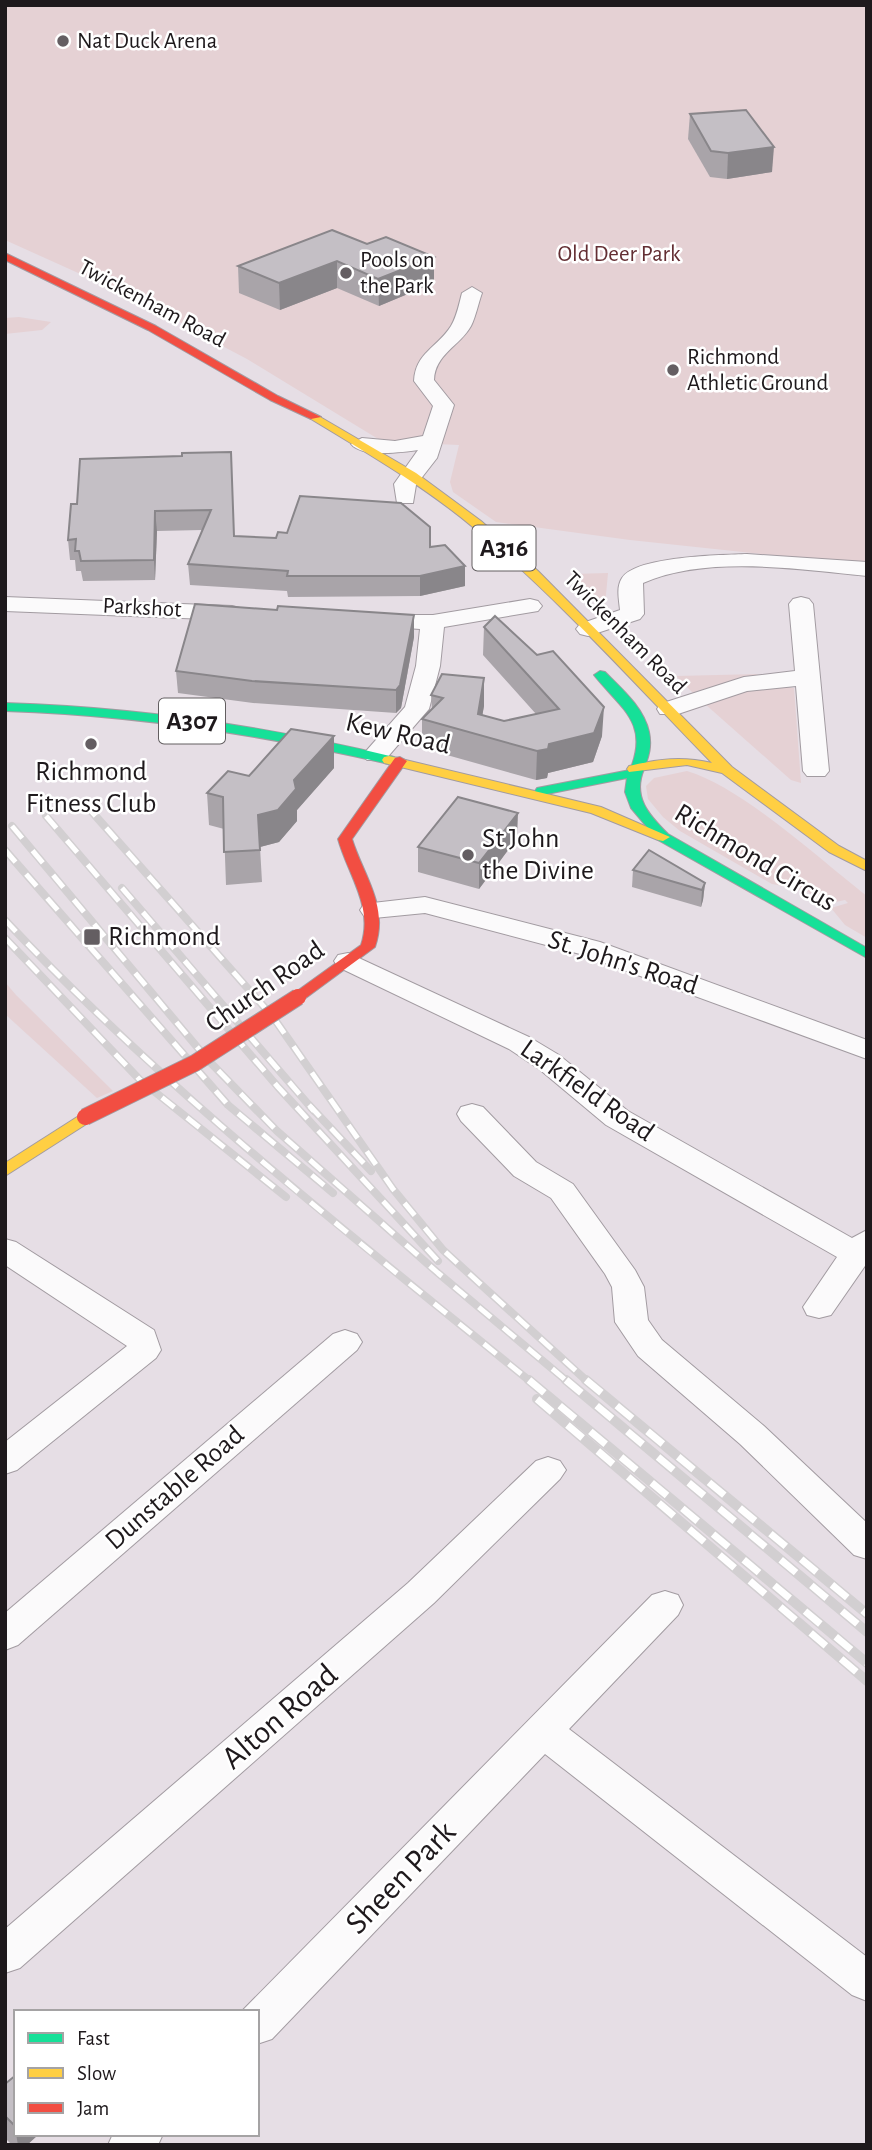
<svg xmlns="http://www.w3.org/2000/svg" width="872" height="2150" font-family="'Alegreya Sans',sans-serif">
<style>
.green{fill:#e5d1d4}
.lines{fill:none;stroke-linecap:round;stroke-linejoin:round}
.street-casing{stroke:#a29ba1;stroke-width:2}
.fast-casing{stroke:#a29ba1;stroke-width:2}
.slow-casing{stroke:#a29ba1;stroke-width:2}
.jam-casing{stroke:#a29ba1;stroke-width:2}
.street{fill:#fbfafb;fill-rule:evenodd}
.fast{fill:#16e098;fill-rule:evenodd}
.slow{fill:#ffcf43;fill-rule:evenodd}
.jam{fill:#f24e42;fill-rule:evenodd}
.rail-far1-casing{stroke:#d2cfd1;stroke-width:8}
.rail-casing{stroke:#d2cfd1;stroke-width:10}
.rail-far1{stroke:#fff;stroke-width:5;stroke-dasharray:16;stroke-linecap:butt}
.rail{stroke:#fff;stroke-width:7;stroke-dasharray:20;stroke-linecap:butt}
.jam-bridge-casing{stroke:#a29ba1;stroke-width:18;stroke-linecap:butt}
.jam-bridge{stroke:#f24e42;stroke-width:16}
.wall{fill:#a9a4a9}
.shaded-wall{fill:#89868a}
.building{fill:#c4bfc5;stroke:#89868a;stroke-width:2}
.poi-dot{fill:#645e62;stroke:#fff;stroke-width:2.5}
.labels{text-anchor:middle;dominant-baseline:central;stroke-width:5;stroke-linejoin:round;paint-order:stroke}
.far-poi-label{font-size:23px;fill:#1e191c;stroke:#fff;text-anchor:start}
.far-park-label{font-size:23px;fill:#632e33;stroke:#fff}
.far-street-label{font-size:23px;fill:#1e191c;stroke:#fff}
.shield{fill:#fff;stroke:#625e60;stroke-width:2}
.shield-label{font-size:26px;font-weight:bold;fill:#1e191c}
.street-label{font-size:28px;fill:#1e191c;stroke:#fff}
.poi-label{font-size:28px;fill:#1e191c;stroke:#fff;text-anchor:start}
.near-street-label{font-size:33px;fill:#1e191c;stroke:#fff}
</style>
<rect width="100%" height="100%" fill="#e6dee5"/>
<g class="green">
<path d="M5,5H867V565L630,540L496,522L453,492L450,482L459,445L413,443L388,445L247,359L209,339L211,338L127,295L5,240Z"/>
<path d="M19,317L51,322L42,330L5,334V318Z"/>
<path d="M608,573L605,605L571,574Z"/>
<path d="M759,674L693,693L676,676Z"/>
<path d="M774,685L794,688L801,783L791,780L705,704L738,691Z"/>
<path d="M687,771C743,788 818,858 867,896V938L845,925L831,908L848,903L845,900L826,904L805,890L772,884L680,831L663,817L648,799L646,786L654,778Z"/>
<path d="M5,982L16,995L113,1091L97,1098L5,1014Z"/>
</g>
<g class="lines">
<g class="street-casing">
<g id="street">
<path d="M472,287L482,293C478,304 476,316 471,326C460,346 435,354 434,380L454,405L437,458L416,485L413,503H397L394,484L418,450C403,452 362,458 351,444L362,438L395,441L423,436L433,406L414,381C415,353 438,347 451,326C457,316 459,304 462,293Z"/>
<path d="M747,554L867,562V576C799,569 706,555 643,583L644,614L640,619L588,636L580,634L576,629L580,624L620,610C619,599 616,587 622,578C636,556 722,555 747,554Z"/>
<path d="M5,597L232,606L240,608L244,613L240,618L232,620L5,611Z"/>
<path d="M801,597L809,599L813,604L829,771L825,776H807L803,771L796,686L747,691L678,714H660L657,709L660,704L744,677L795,671L789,604L793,599Z"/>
<path d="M530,599L538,601L542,606L538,611L444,627L440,666L429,709L385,760H367L363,755L367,750L405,707L416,666L420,629L365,625L361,620L365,615H433Z"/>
<path d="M425,897L600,942L867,1040V1059L580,954L425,913L374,918L364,916L360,910L364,904Z"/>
<path d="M348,953L529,1037L559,1055L628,1111L852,1238L867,1230V1263L831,1315L819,1318L807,1315L803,1307L837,1257L606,1125L539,1069L509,1049L338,967L334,961L338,955Z"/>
<path d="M472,1104L483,1107L536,1162L573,1184L635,1270L644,1287L648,1320L662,1340L764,1426L867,1523V1559L854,1555L740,1444L638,1356L615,1322L612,1287L605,1274L551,1198L514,1176L461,1121L457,1114L461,1107Z"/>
<path d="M5,1239L16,1242L154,1330L161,1350L156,1358L17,1470L5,1474V1442L127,1346L5,1265Z"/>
<path d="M345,1330L357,1334L362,1342L357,1350L18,1645L5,1650V1613L333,1334Z"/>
<path d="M548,1457L560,1461L566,1470L560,1479L434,1603L20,1968L5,1973V1929L408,1583L536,1461Z"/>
<path d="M665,1591L678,1595L683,1605L678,1615L569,1729L867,1957V2001L852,1995L545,1754L272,2039L257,2044V2012L242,2011L652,1595Z"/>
<path d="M113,2134H163L158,2145H108Z"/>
</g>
</g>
<g class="fast-casing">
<g id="fast">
<path d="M600,671L605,672C622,689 644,708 649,732C652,746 649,756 644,769C632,797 649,815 668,834L867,948V958L658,840L631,808L625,792L627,778L542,795L537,794L535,791L537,788L630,770C650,722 620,708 594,675Z"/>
<path d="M5,703C137,707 266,726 394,757L396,760L389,764C262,735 136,715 5,711Z"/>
</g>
</g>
<g class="slow-casing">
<g id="slow">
<path d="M315,414L416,473L481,521L538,571L732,767L839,846L867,861V871L829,852L722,773L687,765L629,772L627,769L629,766C659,759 682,756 712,763C634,683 559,599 474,528C424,486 367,453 311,419L309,417Z"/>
<path d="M389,756L601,807L670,837L663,841L658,840L591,813L384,763L382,760L384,757Z"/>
<path d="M85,1112L91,1113L93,1117L91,1121L5,1176V1163Z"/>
</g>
</g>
<g class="jam-casing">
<g id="jam">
<path d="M5,253L156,326L278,396L321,417L311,419L270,400L148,330L5,260Z"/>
<path d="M400,757L407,761L352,839C364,877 389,906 375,947L303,1000H293L290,997L293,994L361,945C374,907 348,875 338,839L395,758Z"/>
</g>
</g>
<use href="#street" class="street"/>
<use href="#fast" class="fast"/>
<use href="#slow" class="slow"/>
<use href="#jam" class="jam"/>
<g class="rail-far1-casing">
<g id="rail-far1">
<path d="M85,804L273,1017L393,1189L443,1250L588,1382"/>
<path d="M46,816L278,1087L438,1261"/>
<path d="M12,826L208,1060L277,1131L438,1273L568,1382"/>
<path d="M5,850L228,1105L333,1193"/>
<path d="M122,888L314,1111"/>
<path d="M5,920C166,1091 349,1234 531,1382"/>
<path d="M5,938L140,1080L286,1197"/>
<path d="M309,1105L371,1171"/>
</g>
</g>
<g class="rail-casing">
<g id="rail">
<path d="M529,1380L867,1663"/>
<path d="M566,1380L867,1632"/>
<path d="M586,1380L867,1614"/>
<path d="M537,1399L867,1681"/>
</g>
</g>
<use href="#rail-far1" class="rail-far1"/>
<use href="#rail" class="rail"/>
<g class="jam-bridge-casing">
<path id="jam-bridge" d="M85,1117L195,1063L298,997"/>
</g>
<use href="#jam-bridge" class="jam-bridge"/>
</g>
<g class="wall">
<path d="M690,114L772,172L727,179L710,177L688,139Z"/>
<path d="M367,244L434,257V283L379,306L337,288L280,310L239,293L238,266Z"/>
<path d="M182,456L234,536L430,547L465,586L420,596L288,597L287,591L190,585L188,564L202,530L157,531L155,580L83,581L81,571H76L75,560H70L68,540L77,504Z"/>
<path d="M484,627L602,736L593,762L548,773L547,778L536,780L422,748V719L432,710L431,695L484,706L482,715L504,721L536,714L483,655Z"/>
<path d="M414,637L401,708L396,713L253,703L178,693L176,671Z"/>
<path d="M334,768L297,810V821L279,842L260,847L262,882L226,885L224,829L209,825L207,793L249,776Z"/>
<path d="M517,838L479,889L418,872V847Z"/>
<path d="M633,870L705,883L703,900L701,907L632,887Z"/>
<path d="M16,2075V2134H39L27,2145H12L5,2138V2084Z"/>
</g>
<g class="shaded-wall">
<path d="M774,147L772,172L727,179L728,153Z"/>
<path d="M434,257V283L379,306L378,279Z"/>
<path d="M337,261V288L280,310L279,283Z"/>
<path d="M155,511L157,531L155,580L154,560Z"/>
<path d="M465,566V586L420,596V576Z"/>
<path d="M414,615V637L401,708L396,713V690Z"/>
<path d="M484,678V706L479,735L478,714Z"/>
<path d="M604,707L602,736L593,762L548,773L547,778L536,780L537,751Z"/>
<path d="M334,736V768L297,810V821L279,842L260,847L258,815L294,780Z"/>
<path d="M518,813L517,838L479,889V863Z"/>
<path d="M705,883L703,900L701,907L702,890Z"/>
<path d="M16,2134H39L27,2145H18Z"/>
</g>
<g class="building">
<path d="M746,110L774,147L728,153L711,151L690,114Z"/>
<path d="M332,230L367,244L386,237L434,257L378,279L337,261L279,283L238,266Z"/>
<path d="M231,452L234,536L276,538L278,532L287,533L300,496L401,503L430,527V547L445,545L465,566L420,576H287L288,571L188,564L211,510L155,511L154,560L81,561L79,551H75L76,539L68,540L71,504H77L80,459L182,456V453Z"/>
<path d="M195,604L277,610L278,606L414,615L400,685L396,690L252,681L176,671Z"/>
<path d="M495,616L537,655L553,651L604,707L594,733L549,744L548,749L537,751L422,719L443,698L431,695L442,674L484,678L478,714L504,721L559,709L484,627Z"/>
<path d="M291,729L334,736L294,780L296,789L278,810L258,815L260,850L224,852L223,797L207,793L228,771L249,776Z"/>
<path d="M458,797L518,813L479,863L418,847Z"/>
<path d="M649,850L705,883L702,890L633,870Z"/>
<path d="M16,2075V2124L14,2125L5,2116V2084Z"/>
</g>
<g class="poi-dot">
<circle cx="63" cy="41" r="7"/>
<circle cx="346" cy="273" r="7"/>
<circle cx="673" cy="370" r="7"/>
<circle cx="91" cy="744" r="7"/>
<circle cx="468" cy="855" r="7"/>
<rect x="83" y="928" width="18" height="18" rx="3.5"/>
</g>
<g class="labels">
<g class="far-poi-label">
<text x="77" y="41">Nat Duck Arena</text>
<text x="360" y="260">Pools on<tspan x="360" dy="26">the Park</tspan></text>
<text x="687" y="357">Richmond<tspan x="687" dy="26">Athletic Ground</tspan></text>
</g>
<g class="far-park-label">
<text x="619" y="254">Old Deer Park</text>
</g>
<g class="far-street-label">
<text transform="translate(152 304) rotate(28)">Twickenham Road</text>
<text transform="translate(142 608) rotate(3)">Parkshot</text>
<text transform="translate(625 633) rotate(45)">Twickenham Road</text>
</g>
<g class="shield">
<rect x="472.5" y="525.5" width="63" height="45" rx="5"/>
<rect x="159" y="698.5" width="66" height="45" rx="5"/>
</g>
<g class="shield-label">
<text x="504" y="548">A316</text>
<text x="192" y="721">A307</text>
</g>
<g class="street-label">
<text transform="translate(398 734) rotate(13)">Kew Road</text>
<text transform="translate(755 858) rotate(31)">Richmond Circus</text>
<text transform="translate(623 963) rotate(18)">St. John's Road</text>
<text transform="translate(265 987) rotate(-35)">Church Road</text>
<text transform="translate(587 1091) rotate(35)">Larkfield Road</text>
<text transform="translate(175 1488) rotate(-41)">Dunstable Road</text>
</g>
<g class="poi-label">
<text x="91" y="772" text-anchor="middle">Richmond<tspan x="91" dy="32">Fitness Club</tspan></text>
<text x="482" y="839">St John<tspan x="482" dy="32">the Divine</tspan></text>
<text x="108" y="937">Richmond</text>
</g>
<g class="near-street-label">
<text transform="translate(280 1717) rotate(-41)">Alton Road</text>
<text transform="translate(401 1878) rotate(-46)">Sheen Park</text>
</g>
</g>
<rect width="872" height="2150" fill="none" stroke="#1e191c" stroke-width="14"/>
<rect x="14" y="2010" width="245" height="126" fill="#ffffff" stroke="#a5a3a4" stroke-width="2"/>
<rect x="28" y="2033" width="35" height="10" fill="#16e098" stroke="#a5a3a4" stroke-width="2"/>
<text x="77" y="2045" font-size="21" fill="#1e191c">Fast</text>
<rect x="28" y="2068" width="35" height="10" fill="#ffcf43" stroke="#a5a3a4" stroke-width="2"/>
<text x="77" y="2080" font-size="21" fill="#1e191c">Slow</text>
<rect x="28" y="2103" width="35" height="10" fill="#f24e42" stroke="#a5a3a4" stroke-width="2"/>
<text x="77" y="2115" font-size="21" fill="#1e191c">Jam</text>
</svg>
